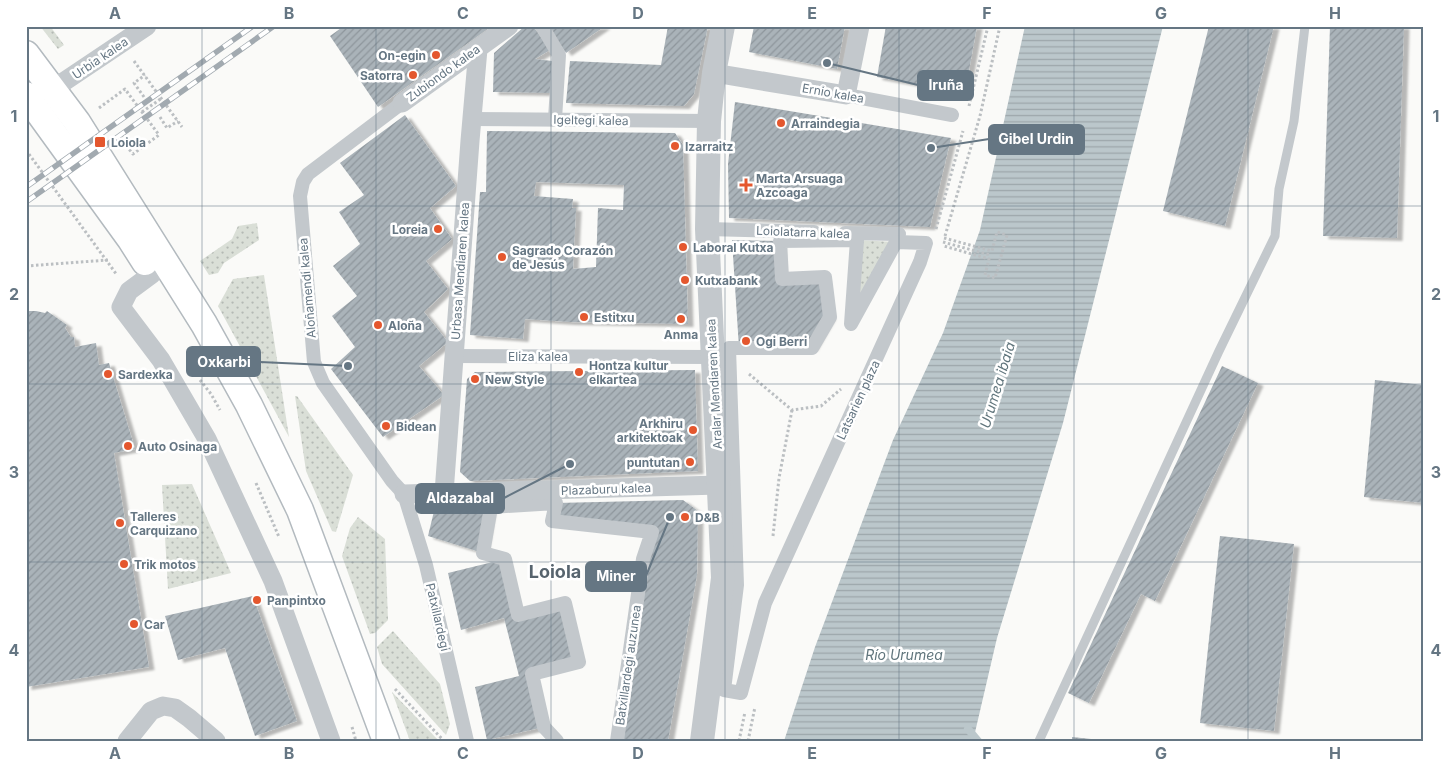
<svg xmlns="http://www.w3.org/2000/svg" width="1450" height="767" font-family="Inter,sans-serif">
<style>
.green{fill:url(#green-dots)}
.water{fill:url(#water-rules)}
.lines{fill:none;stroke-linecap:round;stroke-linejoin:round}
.stream{stroke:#bbc7cb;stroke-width:8}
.building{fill:url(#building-hatch);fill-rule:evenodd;filter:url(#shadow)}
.secondary-casing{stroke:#b3babf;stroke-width:29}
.path{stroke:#bbbfc2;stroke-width:3;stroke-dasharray:2.5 2.5;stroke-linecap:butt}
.service{stroke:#c3c8cc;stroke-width:9}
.pedestrian{stroke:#c3c8cc;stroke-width:14}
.minor{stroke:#c3c8cc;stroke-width:19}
.tertiary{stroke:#c3c8cc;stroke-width:24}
.secondary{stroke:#fff;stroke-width:26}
.rail-casing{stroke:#a2aab0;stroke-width:5.5}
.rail{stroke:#fff;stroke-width:4;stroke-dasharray:11;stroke-linecap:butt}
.grid{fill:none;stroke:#657683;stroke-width:1;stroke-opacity:0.55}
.poi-dot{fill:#e4572e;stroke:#fff;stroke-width:2}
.labels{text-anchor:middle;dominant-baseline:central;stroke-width:5;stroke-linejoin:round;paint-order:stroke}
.poi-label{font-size:12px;font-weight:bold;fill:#657683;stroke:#fff;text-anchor:start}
.street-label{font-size:12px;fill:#657683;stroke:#fff}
.water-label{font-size:14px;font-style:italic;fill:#60757c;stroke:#fff}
.district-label{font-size:18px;font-weight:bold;fill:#57646e;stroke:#fff}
.leader{fill:none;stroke:#657683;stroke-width:2}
.callout-dot{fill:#657683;stroke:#fff;stroke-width:2}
.callout{fill:#657683;stroke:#657683;stroke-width:2}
.callout-label{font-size:14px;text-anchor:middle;font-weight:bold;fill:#fff}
.neatline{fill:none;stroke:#657683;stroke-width:2}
.grid-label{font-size:16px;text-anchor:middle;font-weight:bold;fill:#657683}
</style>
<defs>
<pattern id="green-dots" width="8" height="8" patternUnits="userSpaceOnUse" patternTransform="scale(1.25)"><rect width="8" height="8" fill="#dadfd7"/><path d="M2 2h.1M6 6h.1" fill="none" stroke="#b4b9b4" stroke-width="1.8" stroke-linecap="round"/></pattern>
<pattern id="water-rules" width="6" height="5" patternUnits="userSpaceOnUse" patternTransform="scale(1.25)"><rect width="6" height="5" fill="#bbc7cb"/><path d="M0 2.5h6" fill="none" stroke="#9ca6aa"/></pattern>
<pattern id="building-hatch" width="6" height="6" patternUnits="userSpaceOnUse" patternTransform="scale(1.25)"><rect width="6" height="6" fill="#aab3b9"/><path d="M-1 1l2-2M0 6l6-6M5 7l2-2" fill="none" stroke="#8e969c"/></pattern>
<filter id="shadow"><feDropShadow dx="5.5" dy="3" stdDeviation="1" flood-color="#0004"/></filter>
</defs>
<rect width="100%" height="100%" fill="#fafaf8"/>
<g class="green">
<path d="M40,26H50L64,45L58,49Z"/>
<path d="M257,223L259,240L224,263L218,273L209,275L200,261L232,239L238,226Z"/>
<path d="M857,240L896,242L851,324Z"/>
<path d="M264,275L289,437L218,306L233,279Z"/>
<path d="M295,396H297L353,475L336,532L332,531L306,471Z"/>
<path d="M192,484L231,573L168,589L162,485Z"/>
<path d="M358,517L385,539L388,620L375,633L370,634L342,556L350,528Z"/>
<path d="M393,631L440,684L450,724L446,735L382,664L377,647Z"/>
<path d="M392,692L439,741H410Z"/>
</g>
<path class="water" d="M1025,26H1163L1063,423L997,638L973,741H784L815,647L893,440L943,333L980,230Z"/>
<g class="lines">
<path class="stream" d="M968,729L978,741"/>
</g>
<g class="building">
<path d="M344,26H492L378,107L330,36Z"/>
<path d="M525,26H533L550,50L535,59L552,61L550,93L493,92L494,53Z"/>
<path d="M547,26H605L566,53Z"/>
<path d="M668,26H708L694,94L684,106L566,103L570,61L661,65Z"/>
<path d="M754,26H845L837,69L749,52Z"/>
<path d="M886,26H977L965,93L877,77Z"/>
<path d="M1209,26H1274L1225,226L1163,211Z"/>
<path d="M1330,26H1404L1397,238L1323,236Z"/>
<path d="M735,102L951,138L930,227L729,218L728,164Z"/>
<path d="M405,115L456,186L430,208L452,239L426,261L448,289L424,312L448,342L419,366L444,395L383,437L331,369L355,347L332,316L357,296L333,266L360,244L339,212L364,195L340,163Z"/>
<path d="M487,131L675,133L683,145L688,324L570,322L525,319L523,339L470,335L480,192H486ZM536,182L624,185L623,210L598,208L596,267L573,269L576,208H572L573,199L534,196Z"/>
<path d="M732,240L780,241L782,279L825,277L830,317L812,348H739Z"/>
<path d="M26,311H36L45,313L47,311L67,325L65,328L71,337H74L75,347L96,343L99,365L109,363L135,449L114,453L149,667L26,687Z"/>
<path d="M1222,366L1258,383L1155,601L1141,594L1089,703L1068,693Z"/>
<path d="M695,370L698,471L470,481L460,472L467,379L475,372Z"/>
<path d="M1375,380L1424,385V503L1364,497Z"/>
<path d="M683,500L698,511L697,575L668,741H617L652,532L552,521L556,503Z"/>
<path d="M435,507H491L483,553L428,536Z"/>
<path d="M1220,536L1294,544L1274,731L1200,723Z"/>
<path d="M505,559L518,615L565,603L579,662L532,674L544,727L487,740L475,687L519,676L504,618L461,630L448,573Z"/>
<path d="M253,596L297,721L255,736L225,648L178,660L165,616Z"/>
<path d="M1072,737L1091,739V741H1072Z"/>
</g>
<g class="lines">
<g class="secondary-casing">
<g id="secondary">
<path d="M26,54L77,122L204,324L249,405L300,510L386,741"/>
<path d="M26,95L131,240L145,262"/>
</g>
</g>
<g class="path">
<path d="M134,61L182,127"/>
<path d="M144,97L134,83L145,75"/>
<path d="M969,106L988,26"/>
<path d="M99,108L125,89L159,135L133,154L124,143"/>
<path d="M142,112L162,98"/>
<path d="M160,117L167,128L178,121"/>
<path d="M26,150L117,275"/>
<path d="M936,229L963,131"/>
<path d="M945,236L980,116L1000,26"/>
<path d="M944,238L992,251L997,232L1007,235L995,278L985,275L989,259L944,246"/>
<path d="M943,242L990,255"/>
<path d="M26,266L108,260"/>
<path d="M749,374L792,410L821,406L841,389"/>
<path d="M200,380L211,394L220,410"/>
<path d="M256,483L279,537"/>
<path d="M773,536L779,478L792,410"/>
<path d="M395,689L444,741"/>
<path d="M352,727L356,741"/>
<path d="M739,741L745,712"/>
<path d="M748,741L755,707"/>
</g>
<path class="service" d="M1039,741L1219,351L1275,236L1279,189L1294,121L1305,26"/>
<g class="pedestrian">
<path d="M542,26L559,55L555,119"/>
<path d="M846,95L952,115"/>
<path d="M402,103L308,174L303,182L300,196L314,362L323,383L392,481L404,494L426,565L467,741"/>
<path d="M472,119L709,121"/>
<path d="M707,229L814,232"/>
<path d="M845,233L899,234"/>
<path d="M857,240L851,324L896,242L926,243L920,262L765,603L741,693L724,690L737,585L729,348H812L830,317L825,277L782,279L780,241Z"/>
<path d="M453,356L712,357"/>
<path d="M557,741L544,727L532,674L579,662L565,603L518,615L505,559L483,553L491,507L556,503L552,521L652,532L643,559L617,741"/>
</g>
<g class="minor">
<path d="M714,73L846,95L860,26"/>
<path d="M53,89L147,26"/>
<path d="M402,103L509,26"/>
<path d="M152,274L129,291L121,307L161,360L207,439L273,581L331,741"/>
<path d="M444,493L470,141L478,49"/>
<path d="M404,494L719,485"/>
<path d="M127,741L151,711L163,706L175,708L189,718L216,741"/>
</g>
<path class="tertiary" d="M702,741L723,578L707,229L709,121L714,73L723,26"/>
<use href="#secondary" class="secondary"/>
<g class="rail-casing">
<g id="rail">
<path d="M26,187L253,26"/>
<path d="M26,202L274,26"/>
</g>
</g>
<use href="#rail" class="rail"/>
</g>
<path class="grid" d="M202,26V741M376,26V741M551,26V741M725,26V741M899,26V741M1074,26V741M1248,26V741M26,206H1424M26,384H1424M26,562H1424"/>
<g class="poi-dot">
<circle cx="436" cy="55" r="5"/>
<circle cx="413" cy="75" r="5"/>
<circle cx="781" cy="123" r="5"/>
<rect x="94" y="136" width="12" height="12" rx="2.5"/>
<circle cx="675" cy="146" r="5"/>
<path d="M743.5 177.5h5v5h5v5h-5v5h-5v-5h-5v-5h5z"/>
<circle cx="438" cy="229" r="5"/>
<circle cx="683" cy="247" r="5"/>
<circle cx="502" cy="257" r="5"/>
<circle cx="685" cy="280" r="5"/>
<circle cx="584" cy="317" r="5"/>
<circle cx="681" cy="319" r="5"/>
<circle cx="378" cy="325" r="5"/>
<circle cx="746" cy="341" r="5"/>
<circle cx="579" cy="372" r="5"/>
<circle cx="108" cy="374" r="5"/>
<circle cx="475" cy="379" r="5"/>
<circle cx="386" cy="426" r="5"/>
<circle cx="693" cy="430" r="5"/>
<circle cx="128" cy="446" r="5"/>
<circle cx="690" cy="462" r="5"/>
<circle cx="685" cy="517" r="5"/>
<circle cx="120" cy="523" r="5"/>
<circle cx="124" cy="564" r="5"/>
<circle cx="257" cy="600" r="5"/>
<circle cx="134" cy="624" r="5"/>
</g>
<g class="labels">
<g class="poi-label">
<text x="426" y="55" text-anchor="end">On-egin</text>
<text x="403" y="75" text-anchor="end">Satorra</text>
<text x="791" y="123">Arraindegia</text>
<text x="111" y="142">Loiola</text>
<text x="685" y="146">Izarraitz</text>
<text x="756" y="178">Marta Arsuaga<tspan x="756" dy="14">Azcoaga</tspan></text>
<text x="428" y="229" text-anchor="end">Loreia</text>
<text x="693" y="247">Laboral Kutxa</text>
<text x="512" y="250">Sagrado Corazón<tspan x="512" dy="14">de Jesús</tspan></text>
<text x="695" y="280">Kutxabank</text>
<text x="594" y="317">Estitxu</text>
<text x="388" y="325">Aloña</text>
<text x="681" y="334" text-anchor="middle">Anma</text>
<text x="756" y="341">Ogi Berri</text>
<text x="589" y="365">Hontza kultur<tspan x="589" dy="14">elkartea</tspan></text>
<text x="118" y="374">Sardexka</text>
<text x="485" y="379">New Style</text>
<text x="683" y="423" text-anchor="end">Arkhiru<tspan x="683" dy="14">arkitektoak</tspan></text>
<text x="396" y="426">Bidean</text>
<text x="138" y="446">Auto Osinaga</text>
<text x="680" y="462" text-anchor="end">puntutan</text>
<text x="130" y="516">Talleres<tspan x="130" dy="14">Carquizano</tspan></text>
<text x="695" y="517">D&amp;B</text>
<text x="134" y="564">Trik motos</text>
<text x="267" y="600">Panpintxo</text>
<text x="144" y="624">Car</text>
</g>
<g class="street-label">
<text transform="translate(100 58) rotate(-34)">Urbia kalea</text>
<text transform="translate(443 73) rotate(-36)">Zubiondo kalea</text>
<text transform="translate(833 93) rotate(10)">Ernio kalea</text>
<text transform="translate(591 120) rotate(1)">Igeltegi kalea</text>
<text transform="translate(803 232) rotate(2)">Loiolatarra kalea</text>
<text transform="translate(460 271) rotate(-86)">Urbasa Mendiaren kalea</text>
<text transform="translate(307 288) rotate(-95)">Aloñamendi kalea</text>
<text x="538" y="356">Eliza kalea</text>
<text transform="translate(714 384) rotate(-93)">Aralar Mendiaren kalea</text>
<text transform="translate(858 400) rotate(-65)">Latsarien plaza</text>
<text transform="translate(606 489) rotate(-2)">Plazaburu kalea</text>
<text transform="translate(438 617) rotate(77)">Patxillardegi</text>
<text transform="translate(628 665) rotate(-82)">Batxillardegi auzunea</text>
</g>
<g class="water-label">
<text transform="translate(997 385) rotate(-73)">Urumea ibaia</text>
<text x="904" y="654">Río Urumea</text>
</g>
<g class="district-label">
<text x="555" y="571">Loiola</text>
</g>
</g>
<path class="leader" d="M827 63L918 85M931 148L989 139M348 366L260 362M570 464L504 498M670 517L646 576"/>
<g class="callout-dot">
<circle cx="827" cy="63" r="5"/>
<circle cx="931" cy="148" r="5"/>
<circle cx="348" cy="366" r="5"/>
<circle cx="570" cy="464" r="5"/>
<circle cx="670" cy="517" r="5"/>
</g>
<g class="callout">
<rect x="918" y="71" width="55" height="29" rx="5"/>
<rect x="989" y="125" width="95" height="29" rx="5"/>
<rect x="187" y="347" width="73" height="29" rx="5"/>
<rect x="416" y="484" width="88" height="29" rx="5"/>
<rect x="586" y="562" width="60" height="29" rx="5"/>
</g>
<g class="callout-label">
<text x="946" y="90">Iruña</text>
<text x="1036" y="144">Gibel Urdin</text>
<text x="224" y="367">Oxkarbi</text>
<text x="460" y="503">Aldazabal</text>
<text x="616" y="581">Miner</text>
</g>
<rect width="1450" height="767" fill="none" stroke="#ffffff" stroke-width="55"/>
<rect x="28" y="28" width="1394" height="712" class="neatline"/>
<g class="grid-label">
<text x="115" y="19">A</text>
<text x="289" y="19">B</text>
<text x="463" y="19">C</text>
<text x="638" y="19">D</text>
<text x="812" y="19">E</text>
<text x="987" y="19">F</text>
<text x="1161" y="19">G</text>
<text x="1335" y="19">H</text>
<text x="14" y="122">1</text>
<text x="1436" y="122">1</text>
<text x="14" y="300">2</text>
<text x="1436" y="300">2</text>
<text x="14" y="478">3</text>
<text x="1436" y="478">3</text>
<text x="14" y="656">4</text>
<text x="1436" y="656">4</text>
<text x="115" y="759">A</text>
<text x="289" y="759">B</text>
<text x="463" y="759">C</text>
<text x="638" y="759">D</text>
<text x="812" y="759">E</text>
<text x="987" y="759">F</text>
<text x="1161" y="759">G</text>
<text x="1335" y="759">H</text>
</g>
</svg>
